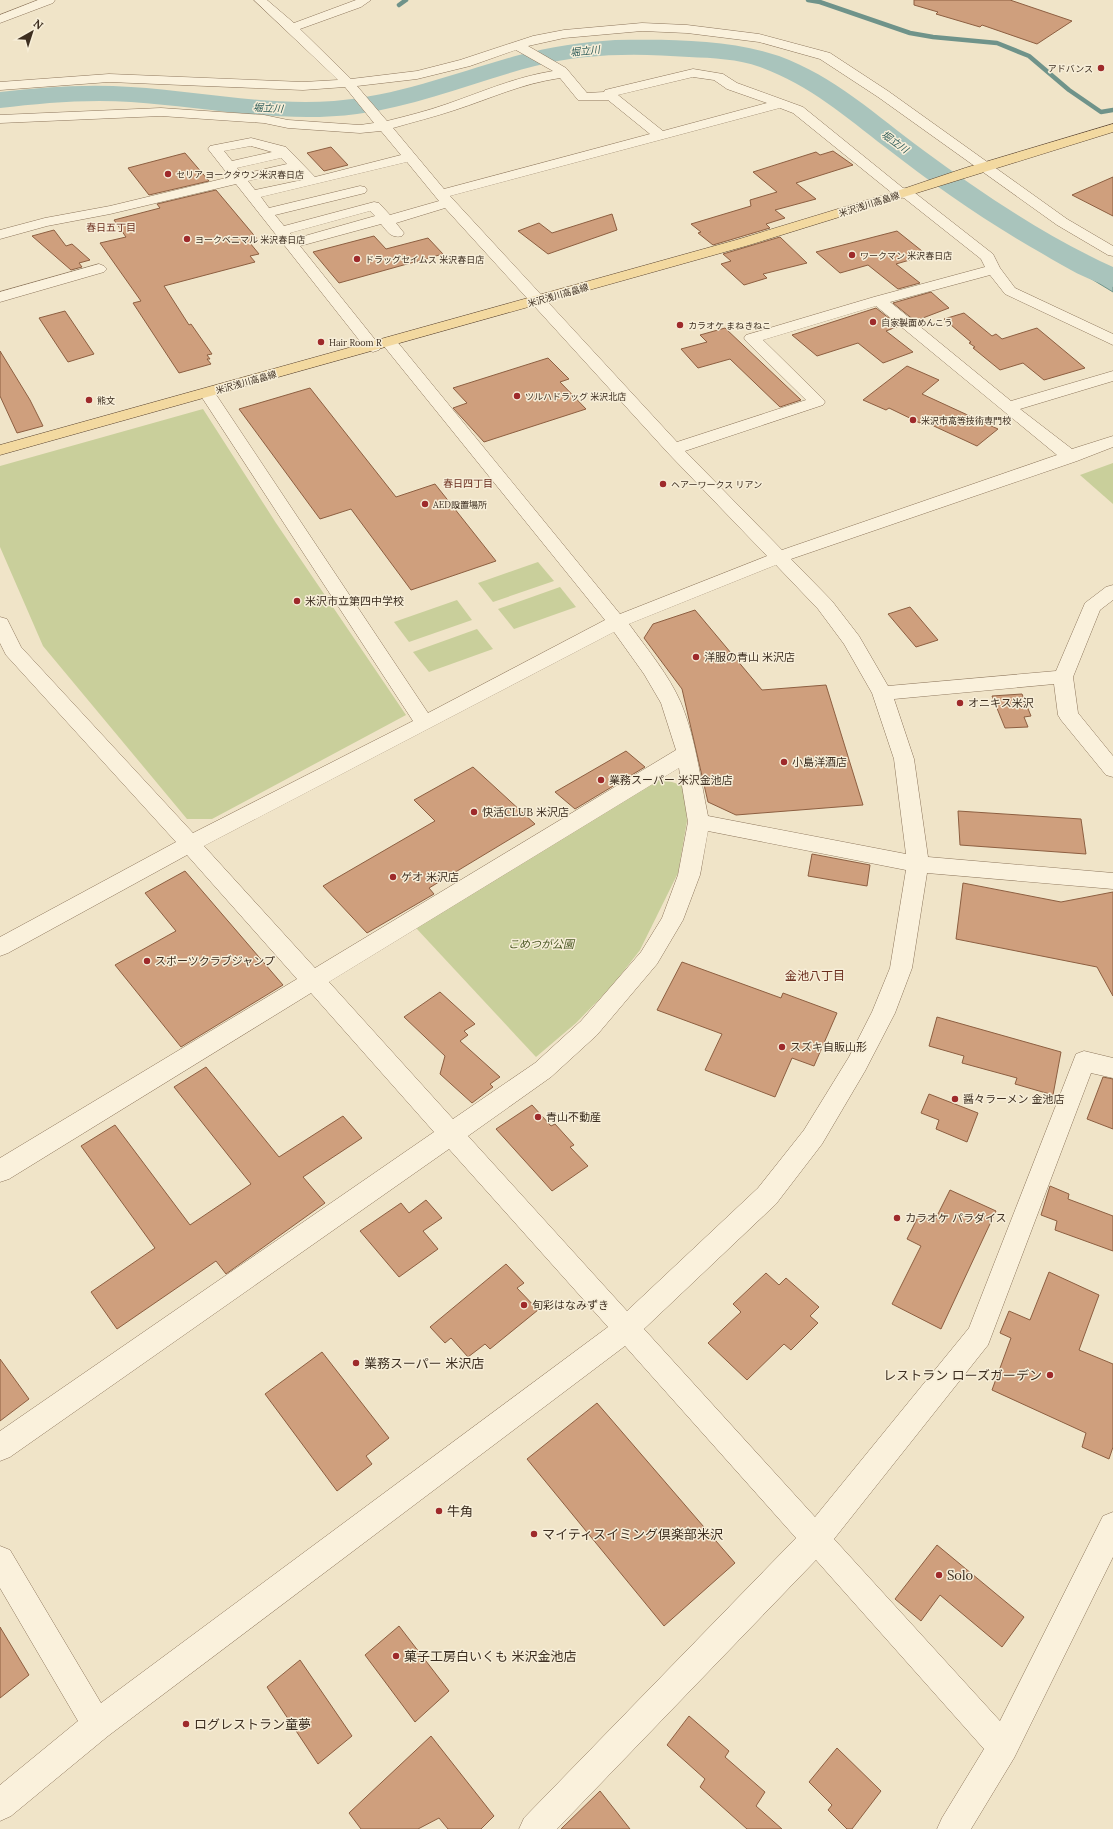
<svg xmlns="http://www.w3.org/2000/svg" width="1113" height="1829" font-family="Lora,'Noto Sans JP',serif">
<style>
.green{fill:#c9cf9b}
.water{fill:#a9c4bc;stroke:#6f938a}
.lines{fill:none;stroke-linecap:round;stroke-linejoin:round}
.stream{stroke:#6f938a;stroke-width:4.5}
.river{fill:#a9c4bc;fill-rule:evenodd}
.building{fill:#cf9f7d;stroke:#8d5f41}
.minor-casing{stroke:#8d765c;stroke-width:1}
.major-casing{stroke:#5b4430;stroke-width:1}
.minor{fill:#faf1dc;fill-rule:evenodd}
.major{fill:#f3d9a0;fill-rule:evenodd}
.poi-dot{fill:#9e2a2b;stroke:#f7eed8;stroke-width:1.5}
.labels{text-anchor:middle;dominant-baseline:central;stroke-width:3;stroke-linejoin:round;paint-order:stroke}
.far-poi-label{font-size:9px;fill:#3d2e20;stroke:#f7eed8;text-anchor:start}
.far-street-label{font-size:9px;fill:#3d2e20;stroke:#f7eed8}
.far-water-label{font-size:10px;font-style:italic;fill:#2f5d5a;stroke:#f7eed8}
.far-neighbourhood-label{font-size:10px;fill:#6b2e1e;stroke:#f7eed8}
.poi-label{font-size:11px;fill:#3d2e20;stroke:#f7eed8;text-anchor:start}
.park-label{font-size:11px;font-style:italic;fill:#4d5a26;stroke:#f7eed8}
.neighbourhood-label{font-size:12px;fill:#6b2e1e;stroke:#f7eed8}
.near-poi-label{font-size:13px;fill:#3d2e20;stroke:#f7eed8;text-anchor:start}
</style>
<rect width="100%" height="100%" fill="#f0e4c8"/>
<g class="green">
<path d="M203,409L276,523L406,715L212,819H187L43,646L0,547V466Z"/>
<path d="M1113,463V504L1080,475Z"/>
<path d="M538,562L554,581L493,602L478,583Z"/>
<path d="M560,587L576,607L514,629L498,609Z"/>
<path d="M457,600L472,620L409,642L394,622Z"/>
<path d="M477,629L493,649L429,672L413,652Z"/>
<path d="M657,777L684,786L687,821L678,873L640,950L613,985L576,1023L536,1057L416,928Z"/>
</g>
<path class="water" d="M1037,246L1113,275V292Z"/>
<g class="lines">
<g class="stream">
<path d="M808,0L820,2L910,33L933,37L997,43L1029,56L1069,90L1101,112L1113,110"/>
<path d="M399,5L406,0"/>
</g>
<path class="river" d="M615,40C667,39 730,39 779,56C834,76 877,116 923,150C983,194 1045,236 1113,267V287C1088,281 1065,267 1043,254C988,223 935,186 885,147C846,117 808,84 760,67C738,59 713,58 689,57C638,53 585,53 535,66C476,81 418,106 357,114C282,124 206,107 131,102C87,99 43,103 0,108V92C44,87 87,84 131,87C198,91 266,106 334,101C398,96 458,72 519,55C550,47 582,42 615,40Z"/>
</g>
<g class="building">
<path d="M914,0H1010L1072,21L1037,44L982,25L980,27L936,14L938,12L914,5Z"/>
<path d="M331,147L348,165L324,171L307,153Z"/>
<path d="M833,151L853,165L796,183L816,199L775,210L785,218L766,224L770,228L713,245L698,233L701,232L691,224L751,206L750,200L777,192L753,172L816,152L820,155Z"/>
<path d="M185,153L209,181L149,195L128,168Z"/>
<path d="M1113,177V216L1072,195Z"/>
<path d="M216,190L258,240L250,243L259,254L250,256L255,262L164,286L189,325L191,324L212,354L207,355L210,359H207L211,364L179,373L133,303L141,301L100,243L126,237L114,220L160,208L157,204Z"/>
<path d="M612,214L617,230L548,254L518,231L539,223L552,233Z"/>
<path d="M54,230L66,246L72,244L90,260L79,263L82,267L71,270L32,236Z"/>
<path d="M897,231L927,255L896,264L920,283L898,289L868,265L840,273L816,252Z"/>
<path d="M374,236L386,249L428,238L443,254L339,283L313,252Z"/>
<path d="M780,237L807,263L763,274L767,278L744,285L721,264L731,261L723,254Z"/>
<path d="M931,292L949,308L915,321L893,303Z"/>
<path d="M876,308L899,326L886,331L913,352L883,363L858,343L817,356L792,335Z"/>
<path d="M65,311L94,354L68,362L39,318Z"/>
<path d="M964,313L992,336L996,334L1002,339L1037,328L1085,368L1044,380L1023,363L1000,370L973,348L975,347L969,343L971,342L944,319Z"/>
<path d="M725,328L801,400L780,407L730,359L698,368L681,349L707,342L700,335Z"/>
<path d="M0,351L30,400L43,426L17,433L0,396Z"/>
<path d="M548,358L569,379L560,382L586,409L484,442L453,408L467,403L453,388Z"/>
<path d="M907,366L939,380L922,394L998,429L977,446L923,421L920,423L889,408L886,410L863,400Z"/>
<path d="M310,388L396,497L435,484L496,561L411,590L351,509L320,519L239,409Z"/>
<path d="M910,607L938,640L916,647L888,614Z"/>
<path d="M695,610L762,690L826,685L863,805L736,815L708,802L682,689L644,638L653,624Z"/>
<path d="M1022,694L1031,716L1024,717L1028,727L1005,728L992,696Z"/>
<path d="M626,751L645,767L575,809L555,792Z"/>
<path d="M473,767L535,824L429,888L434,894L367,933L323,886L435,821L414,800Z"/>
<path d="M958,811L1081,819L1086,854L960,845Z"/>
<path d="M812,854L870,865L867,886L808,876Z"/>
<path d="M185,871L283,985L181,1047L115,965L176,931L145,893Z"/>
<path d="M963,883L1061,902L1113,892V996L1097,967L956,939Z"/>
<path d="M682,962L781,998L783,993L837,1013L814,1066L792,1058L775,1097L705,1070L722,1034L657,1010Z"/>
<path d="M440,992L475,1024L464,1031L468,1035L460,1041L500,1077L490,1084L493,1087L472,1103L440,1074L445,1056L404,1017Z"/>
<path d="M937,1017L1061,1052L1053,1095L1015,1084L1017,1078L962,1063L964,1056L929,1046Z"/>
<path d="M206,1067L279,1157L343,1116L362,1138L303,1177L325,1203L226,1274L216,1261L117,1329L91,1292L155,1248L81,1146L115,1125L190,1225L251,1184L174,1087Z"/>
<path d="M1103,1077L1113,1079V1129L1087,1119Z"/>
<path d="M929,1094L978,1113L967,1142L936,1129L939,1120L921,1113Z"/>
<path d="M532,1105L551,1126L555,1124L574,1145L570,1147L588,1166L552,1191L496,1129Z"/>
<path d="M1050,1186L1069,1194L1068,1199L1113,1216V1251L1055,1230L1057,1221L1041,1215Z"/>
<path d="M950,1190L996,1211L941,1329L892,1304L921,1246L907,1239L919,1215L934,1222Z"/>
<path d="M426,1200L442,1218L423,1231L438,1249L399,1277L360,1231L401,1203L409,1213Z"/>
<path d="M506,1264L524,1283L517,1288L538,1310L490,1349L485,1344L468,1357L451,1338L445,1343L430,1327Z"/>
<path d="M1049,1272L1099,1295L1079,1350L1113,1364V1447L1109,1459L1082,1447L1086,1433L992,1390L1011,1338L1000,1333L1009,1311L1030,1320Z"/>
<path d="M766,1273L779,1285L786,1278L819,1307L810,1316L818,1323L791,1350L784,1344L747,1380L708,1343L741,1312L733,1304Z"/>
<path d="M322,1352L389,1438L366,1456L372,1464L337,1491L265,1394Z"/>
<path d="M0,1359L29,1399L0,1421Z"/>
<path d="M597,1403L735,1563L664,1626L527,1459Z"/>
<path d="M937,1545L1024,1617L1002,1647L940,1595L921,1621L895,1599Z"/>
<path d="M399,1626L449,1691L415,1722L365,1655Z"/>
<path d="M0,1627L29,1675L0,1698Z"/>
<path d="M300,1660L352,1736L318,1764L267,1687Z"/>
<path d="M689,1716L729,1751L725,1757L765,1792L756,1806L782,1829H747L700,1787L705,1779L667,1745Z"/>
<path d="M431,1736L494,1816L481,1829H448L439,1818L418,1829H361L349,1813Z"/>
<path d="M837,1748L881,1791L852,1829H847L828,1810L832,1805L809,1782Z"/>
<path d="M600,1791L630,1829H561Z"/>
</g>
<g class="lines">
<g class="minor-casing">
<g id="minor">
<path d="M38,0H55L53,3L0,23V15Z"/>
<path d="M254,0H267L294,23L356,0H371L361,7L300,29L351,79L417,71L460,60L533,36L564,30L642,23L687,25L759,34L830,53L888,91L1067,219L1113,246V256L1108,255L1057,225L878,97L820,59L759,42L687,33L642,31L564,38L528,46L566,68L587,93L604,92L605,90L693,69L723,74L737,83L803,107L903,188L910,189L993,254L1000,268L1015,288L1113,334V345L1005,294L990,275L890,302L1011,401L1113,371V381L1020,409L1072,449L1113,436V447L1077,461L791,559L832,601L859,636L888,686L1056,671L1085,603L1106,587L1113,585V600L1100,610L1073,677L1078,713L1113,756V777L1106,775L1061,720L1058,715L1054,684L894,699L914,759L928,857L1113,873V889L927,873L912,968L895,1013L865,1071L822,1144L776,1204L644,1329L815,1517L969,1328L1076,1054L1084,1051L1113,1058V1078L1091,1073L988,1345L834,1539L1000,1721L1103,1516L1113,1512V1557L1014,1758L971,1829H937L942,1818L984,1749L816,1560L557,1829H519L524,1818L796,1538L625,1346L108,1736L11,1816L0,1821V1785L78,1721L0,1588V1546L10,1550L101,1703L608,1327L449,1149L10,1457L0,1461V1431L434,1132L311,993L9,1179L0,1182V1158L297,979L187,855L8,953L0,956V937L176,842L6,655L0,643V617L7,619L21,647L193,833L413,721L199,393L201,390L207,388L213,390L215,393L428,713L605,620L383,345L381,342L383,339L389,337L395,339L620,614L767,556L668,453L445,208L396,223L404,233L402,236C391,239 387,231 381,224L300,246L381,347L379,350L373,352L367,350L236,184L110,214L47,226L0,239V230L45,218L110,206L230,177L208,149L210,146L215,145L251,138L286,147L315,177L401,155L381,131L360,133L288,128L264,123L161,116L0,123V115L161,108L264,115L288,120L360,125L374,123L345,87L303,90L109,82L0,90V82L109,74L303,82L338,80ZM516,50L553,71C515,77 482,92 447,104C427,111 407,116 387,121L357,86L417,79L470,66ZM693,77L714,80L727,89L767,103L663,131L618,95ZM560,78L578,100H608L650,134L444,189L393,128C413,122 434,117 455,110C492,98 520,84 560,78ZM780,108L793,113L897,197L904,198L981,259L985,267L874,297L746,335L744,338L746,341L806,400L677,442L450,196ZM251,146L272,152L232,161L224,151ZM281,158L287,164L243,174L237,168ZM407,162L439,201L390,215L379,203L374,202L284,226L275,215L365,193L367,190L365,187L360,186L269,208L261,197ZM293,171L302,180L255,190L248,181ZM370,211L375,216L294,239L290,233ZM876,306L1057,455L782,550L685,451L823,405L825,402L823,399L763,340ZM776,565L818,609L844,644L872,693L894,759L906,854L708,816C700,778 696,739 681,703C669,675 647,649 629,624ZM614,632L644,674L661,703L676,750L315,968L204,846ZM679,768L688,822L678,875L662,918L641,952L581,1021L535,1063L453,1119L329,982ZM708,831L906,870L890,968L872,1012L849,1057L804,1130L758,1188L627,1311L468,1136L551,1077L597,1035L657,964L683,920L700,875Z"/>
<path d="M99,264L104,266L107,269L104,272L0,302V292Z"/>
</g>
</g>
<g class="major-casing">
<path id="major" d="M1113,124V132L746,246L0,455V445L736,240L897,191L965,168Z"/>
</g>
<use href="#minor" class="minor"/>
<use href="#major" class="major"/>
</g>
<g class="poi-dot">
<circle cx="1101" cy="68" r="4"/>
<circle cx="168" cy="174" r="4"/>
<circle cx="187" cy="239" r="4"/>
<circle cx="852" cy="255" r="4"/>
<circle cx="357" cy="259" r="4"/>
<circle cx="873" cy="322" r="4"/>
<circle cx="680" cy="325" r="4"/>
<circle cx="321" cy="342" r="4"/>
<circle cx="517" cy="396" r="4"/>
<circle cx="89" cy="400" r="4"/>
<circle cx="913" cy="420" r="4"/>
<circle cx="663" cy="484" r="4"/>
<circle cx="425" cy="504" r="4"/>
<circle cx="297" cy="601" r="4"/>
<circle cx="696" cy="657" r="4"/>
<circle cx="960" cy="703" r="4"/>
<circle cx="784" cy="762" r="4"/>
<circle cx="601" cy="780" r="4"/>
<circle cx="474" cy="812" r="4"/>
<circle cx="393" cy="877" r="4"/>
<circle cx="147" cy="961" r="4"/>
<circle cx="782" cy="1047" r="4"/>
<circle cx="955" cy="1099" r="4"/>
<circle cx="538" cy="1117" r="4"/>
<circle cx="897" cy="1218" r="4"/>
<circle cx="524" cy="1305" r="4"/>
<circle cx="356" cy="1363" r="4"/>
<circle cx="1050" cy="1375" r="4"/>
<circle cx="439" cy="1511" r="4"/>
<circle cx="534" cy="1534" r="4"/>
<circle cx="939" cy="1575" r="4"/>
<circle cx="396" cy="1656" r="4"/>
<circle cx="186" cy="1724" r="4"/>
</g>
<g class="labels">
<g class="far-poi-label">
<text x="1093" y="68" text-anchor="end">アドバンス</text>
<text x="176" y="174">セリア ヨークタウン米沢春日店</text>
<text x="195" y="239">ヨークベニマル 米沢春日店</text>
<text x="860" y="255">ワークマン 米沢春日店</text>
<text x="365" y="259">ドラッグセイムス 米沢春日店</text>
<text x="881" y="322">自家製面めんこう</text>
<text x="688" y="325">カラオケ まねきねこ</text>
<text x="329" y="342">Hair Room R</text>
<text x="525" y="396">ツルハドラッグ 米沢北店</text>
<text x="97" y="400">熊文</text>
<text x="921" y="420">米沢市高等技術専門校</text>
<text x="671" y="484">ヘアーワークス リアン</text>
<text x="433" y="504">AED設置場所</text>
</g>
<g class="far-street-label">
<text transform="translate(869 204) rotate(-18)">米沢浅川高畠線</text>
<text transform="translate(558 295) rotate(-16)">米沢浅川高畠線</text>
<text transform="translate(246 382) rotate(-16)">米沢浅川高畠線</text>
</g>
<g class="far-water-label">
<text transform="translate(585 51) rotate(-6)">堀立川</text>
<text transform="translate(268 108) rotate(4)">堀立川</text>
<text transform="translate(895 142) rotate(36)">堀立川</text>
</g>
<g class="far-neighbourhood-label">
<text x="111" y="227">春日五丁目</text>
<text x="468" y="483">春日四丁目</text>
</g>
<g class="poi-label">
<text x="305" y="601">米沢市立第四中学校</text>
<text x="704" y="657">洋服の青山 米沢店</text>
<text x="968" y="703">オニキス米沢</text>
<text x="792" y="762">小島洋酒店</text>
<text x="609" y="780">業務スーパー 米沢金池店</text>
<text x="482" y="812">快活CLUB 米沢店</text>
<text x="401" y="877">ゲオ 米沢店</text>
<text x="155" y="961">スポーツクラブジャンプ</text>
<text x="790" y="1047">スズキ自販山形</text>
<text x="963" y="1099">醤々ラーメン 金池店</text>
<text x="546" y="1117">青山不動産</text>
<text x="905" y="1218">カラオケ パラダイス</text>
<text x="532" y="1305">旬彩はなみずき</text>
</g>
<g class="park-label">
<text x="541" y="944">こめつが公園</text>
</g>
<g class="neighbourhood-label">
<text x="815" y="975">金池八丁目</text>
</g>
<g class="near-poi-label">
<text x="364" y="1363">業務スーパー 米沢店</text>
<text x="1042" y="1375" text-anchor="end">レストラン ローズガーデン</text>
<text x="447" y="1511">牛角</text>
<text x="542" y="1534">マイティスイミング倶楽部米沢</text>
<text x="947" y="1575">Solo</text>
<text x="404" y="1656">菓子工房白いくも 米沢金池店</text>
<text x="194" y="1724">ログレストラン童夢</text>
</g>
</g>
<g transform="translate(32 32) rotate(39)" stroke="#f7eed8" stroke-width="3" paint-order="stroke">
<path d="M0-3L7 15L0 10L-7 15Z" fill="#3d2e20"/>
<text y="-6" font-size="11" font-weight="bold" text-anchor="middle" fill="#3d2e20">N</text>
</g>
</svg>
